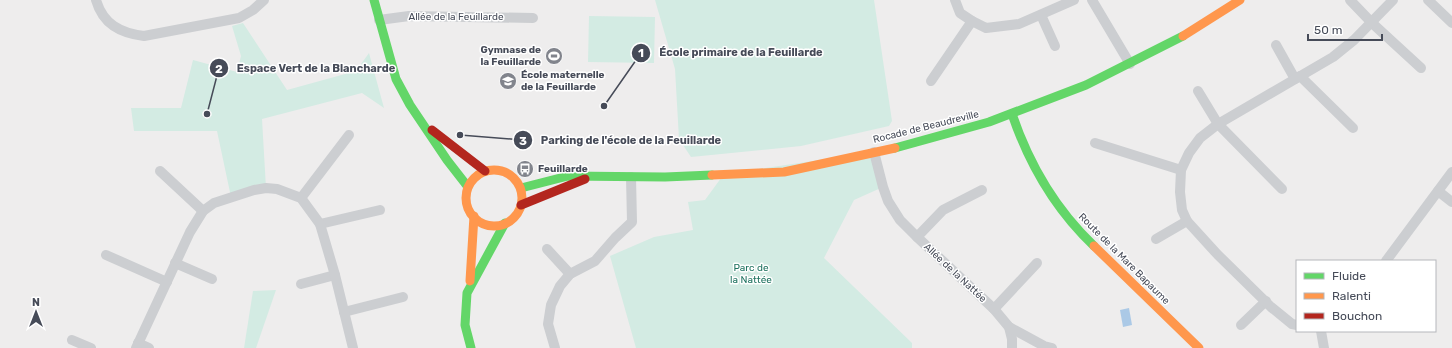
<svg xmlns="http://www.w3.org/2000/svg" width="1452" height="348" font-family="Rubik,sans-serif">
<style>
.green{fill:#d3ebe3}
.water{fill:#abc9e6}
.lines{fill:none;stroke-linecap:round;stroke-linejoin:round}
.street{stroke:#ccced1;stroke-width:10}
.fast{stroke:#63d668;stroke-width:9}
.slow{stroke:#ff974d;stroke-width:9}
.jam{stroke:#b3261e;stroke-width:9}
.labels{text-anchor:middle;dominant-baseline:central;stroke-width:3;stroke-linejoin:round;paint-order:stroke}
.street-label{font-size:10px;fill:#464b58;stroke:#fff}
.poi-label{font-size:10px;font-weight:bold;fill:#464b58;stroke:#fff;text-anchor:start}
.park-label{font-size:10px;fill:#1e725f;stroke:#fff}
.leader{fill:none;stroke:#464b58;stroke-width:1.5}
.callout-dot{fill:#464b58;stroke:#fff;stroke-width:1.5}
.mark-label{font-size:12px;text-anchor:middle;font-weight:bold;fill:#fff}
.callout-label{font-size:11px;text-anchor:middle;font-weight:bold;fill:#464b58;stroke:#fff;stroke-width:3;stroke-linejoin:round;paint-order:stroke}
</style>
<rect width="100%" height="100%" fill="#eeeded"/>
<g class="green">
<path d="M655,0H874L892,121L889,126L801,146L691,157L679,139L675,69Z"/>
<path d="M589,16L655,17L654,63L588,62Z"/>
<path d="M243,23L287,90L356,71L369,53L384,108L362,93L262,119L266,188L231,197L217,131H134L131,108H181L193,60L237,72L241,56L232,26Z"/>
<path d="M874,152L883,187L854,200L824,258L912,343V348H636L610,256L654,237L693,230L688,202L705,200L724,174Z"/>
<path d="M276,290L256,348H244L253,291Z"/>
</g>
<path class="water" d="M1129,308L1132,325L1123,327L1120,310Z"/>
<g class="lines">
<g class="street">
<path d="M96,0C103,24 120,33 144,36L239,18L253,10L264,0"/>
<path d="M955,0L960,13L972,21L986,28L1019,24L1074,0"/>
<path d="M1092,0L1130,64"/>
<path d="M1350,0L1372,23L1421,68"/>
<path d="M1428,0L1452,23"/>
<path d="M1041,15L1055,46"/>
<path d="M379,20L409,16L533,18"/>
<path d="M1276,45L1295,79"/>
<path d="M1300,76L1353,128"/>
<path d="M931,81L972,21"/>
<path d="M1198,91L1218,124L1282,189"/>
<path d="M1095,143L1181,170"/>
<path d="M874,152L883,187L888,201L900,220L917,237L994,309L1009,327L1012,339V348"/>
<path d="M160,171L203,211"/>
<path d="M1438,191L1452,202"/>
<path d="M301,198L349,135"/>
<path d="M320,224L380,210"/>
<path d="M917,237L943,210L982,190"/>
<path d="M1156,239L1187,221"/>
<path d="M547,249L570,274"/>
<path d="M106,255L167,282"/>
<path d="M1386,261L1452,172"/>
<path d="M175,263L212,279"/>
<path d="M301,284L335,275"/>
<path d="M994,309L1037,263"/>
<path d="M344,312L403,297"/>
<path d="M1241,325L1266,301"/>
<path d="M1297,325L1292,324L1271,307L1218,255L1187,221L1182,210L1180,192L1181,170L1189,153L1200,138L1218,124L1333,57L1354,40L1393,0"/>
<path d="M1009,327L1044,346L1052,348"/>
<path d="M1321,331L1324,348"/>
<path d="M72,340L91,348"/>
<path d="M138,343L149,348"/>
<path d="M136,348L190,232L203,211L214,203L254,190L266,188L277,189L301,198L320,224L335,275L353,348"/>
<path d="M555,348L548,324L551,305L560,286L570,274L595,261L615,238L632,222L631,177"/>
</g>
<g class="fast">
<path d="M374,0L396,79L410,105L447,160L468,187"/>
<path d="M1012,114C1029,164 1056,210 1094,246"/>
<path d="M895,148L989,122L1086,85L1183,36"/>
<path d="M521,188L568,176L665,177L712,175"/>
<path d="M471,348L465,325L467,293L505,223"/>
</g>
<g class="slow">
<path d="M1183,36L1240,0"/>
<circle cx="494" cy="198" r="28"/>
<path d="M712,175L784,172L895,148"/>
<path d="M1094,246L1199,348"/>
<path d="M470,281L474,216"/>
</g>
<g class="jam">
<path d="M432,130L485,171"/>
<path d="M521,205L585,179"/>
</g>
</g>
<defs>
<g id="stadium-disc" transform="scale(0.9)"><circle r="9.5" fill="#81848c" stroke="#fff"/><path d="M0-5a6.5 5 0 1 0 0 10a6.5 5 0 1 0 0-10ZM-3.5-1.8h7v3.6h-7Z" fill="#fff"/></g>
<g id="school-disc" transform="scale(0.9)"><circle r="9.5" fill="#81848c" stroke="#fff"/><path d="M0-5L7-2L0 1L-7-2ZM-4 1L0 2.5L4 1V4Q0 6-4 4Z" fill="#fff"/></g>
<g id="bus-disc" transform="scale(0.9)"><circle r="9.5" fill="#81848c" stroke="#fff"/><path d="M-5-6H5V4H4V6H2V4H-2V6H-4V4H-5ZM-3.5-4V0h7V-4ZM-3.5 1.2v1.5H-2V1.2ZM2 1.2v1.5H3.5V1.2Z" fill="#fff"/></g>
</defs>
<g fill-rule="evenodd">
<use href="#stadium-disc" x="554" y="56"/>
<use href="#school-disc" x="508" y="81"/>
<use href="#bus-disc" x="525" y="169"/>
</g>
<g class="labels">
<g class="street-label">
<text x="456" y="17">Allée de la Feuillarde</text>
<text transform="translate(926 127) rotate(-14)">Rocade de Beaudreville</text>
<text transform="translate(1124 259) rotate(45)">Route de la Mare Bapaume</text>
<text transform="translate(955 273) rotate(43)">Allée de la Nattée</text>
</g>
<g class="poi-label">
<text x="541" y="50" text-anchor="end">Gymnase de<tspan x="541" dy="12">la Feuillarde</tspan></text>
<text x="521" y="75">École maternelle<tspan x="521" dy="12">de la Feuillarde</tspan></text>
<text x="538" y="169">Feuillarde</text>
</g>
<g class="park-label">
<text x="751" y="268">Parc de<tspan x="751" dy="12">la Nattée</tspan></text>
</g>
</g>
<path class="leader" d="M604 106L641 53M207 114L219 68M460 135L523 140"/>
<g class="callout-dot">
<circle cx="604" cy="106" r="4"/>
<circle cx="207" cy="114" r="4"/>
<circle cx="460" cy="135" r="4"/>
<circle cx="641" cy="53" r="10"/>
<circle cx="219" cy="68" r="10"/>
<circle cx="523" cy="140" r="10"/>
</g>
<g class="mark-label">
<text x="641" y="57">1</text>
<text x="219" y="73">2</text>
<text x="523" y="145">3</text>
</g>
<g class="callout-label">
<text x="741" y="56">École primaire de la Feuillarde</text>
<text x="316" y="72">Espace Vert de la Blancharde</text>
<text x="631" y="144">Parking de l'école de la Feuillarde</text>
</g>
<rect x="1296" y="260" width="140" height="72" fill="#ffffff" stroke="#b5b7bc"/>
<rect x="1304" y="273" width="20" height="6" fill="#63d668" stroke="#b5b7bc"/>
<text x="1332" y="280" font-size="12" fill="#464b58">Fluide</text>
<rect x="1304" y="293" width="20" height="6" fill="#ff974d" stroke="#b5b7bc"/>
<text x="1332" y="300" font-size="12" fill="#464b58">Ralenti</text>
<rect x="1304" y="313" width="20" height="6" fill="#b3261e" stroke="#b5b7bc"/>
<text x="1332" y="320" font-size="12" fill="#464b58">Bouchon</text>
<g transform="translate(36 312)" stroke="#ffffff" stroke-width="3" paint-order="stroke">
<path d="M0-3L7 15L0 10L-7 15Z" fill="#464b58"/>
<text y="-6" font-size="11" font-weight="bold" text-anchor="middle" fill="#464b58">N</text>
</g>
<path d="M1308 34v6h74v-6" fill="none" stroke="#464b58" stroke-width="2"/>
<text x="1314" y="34" font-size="12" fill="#464b58" stroke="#ffffff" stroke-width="3" paint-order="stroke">50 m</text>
</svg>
